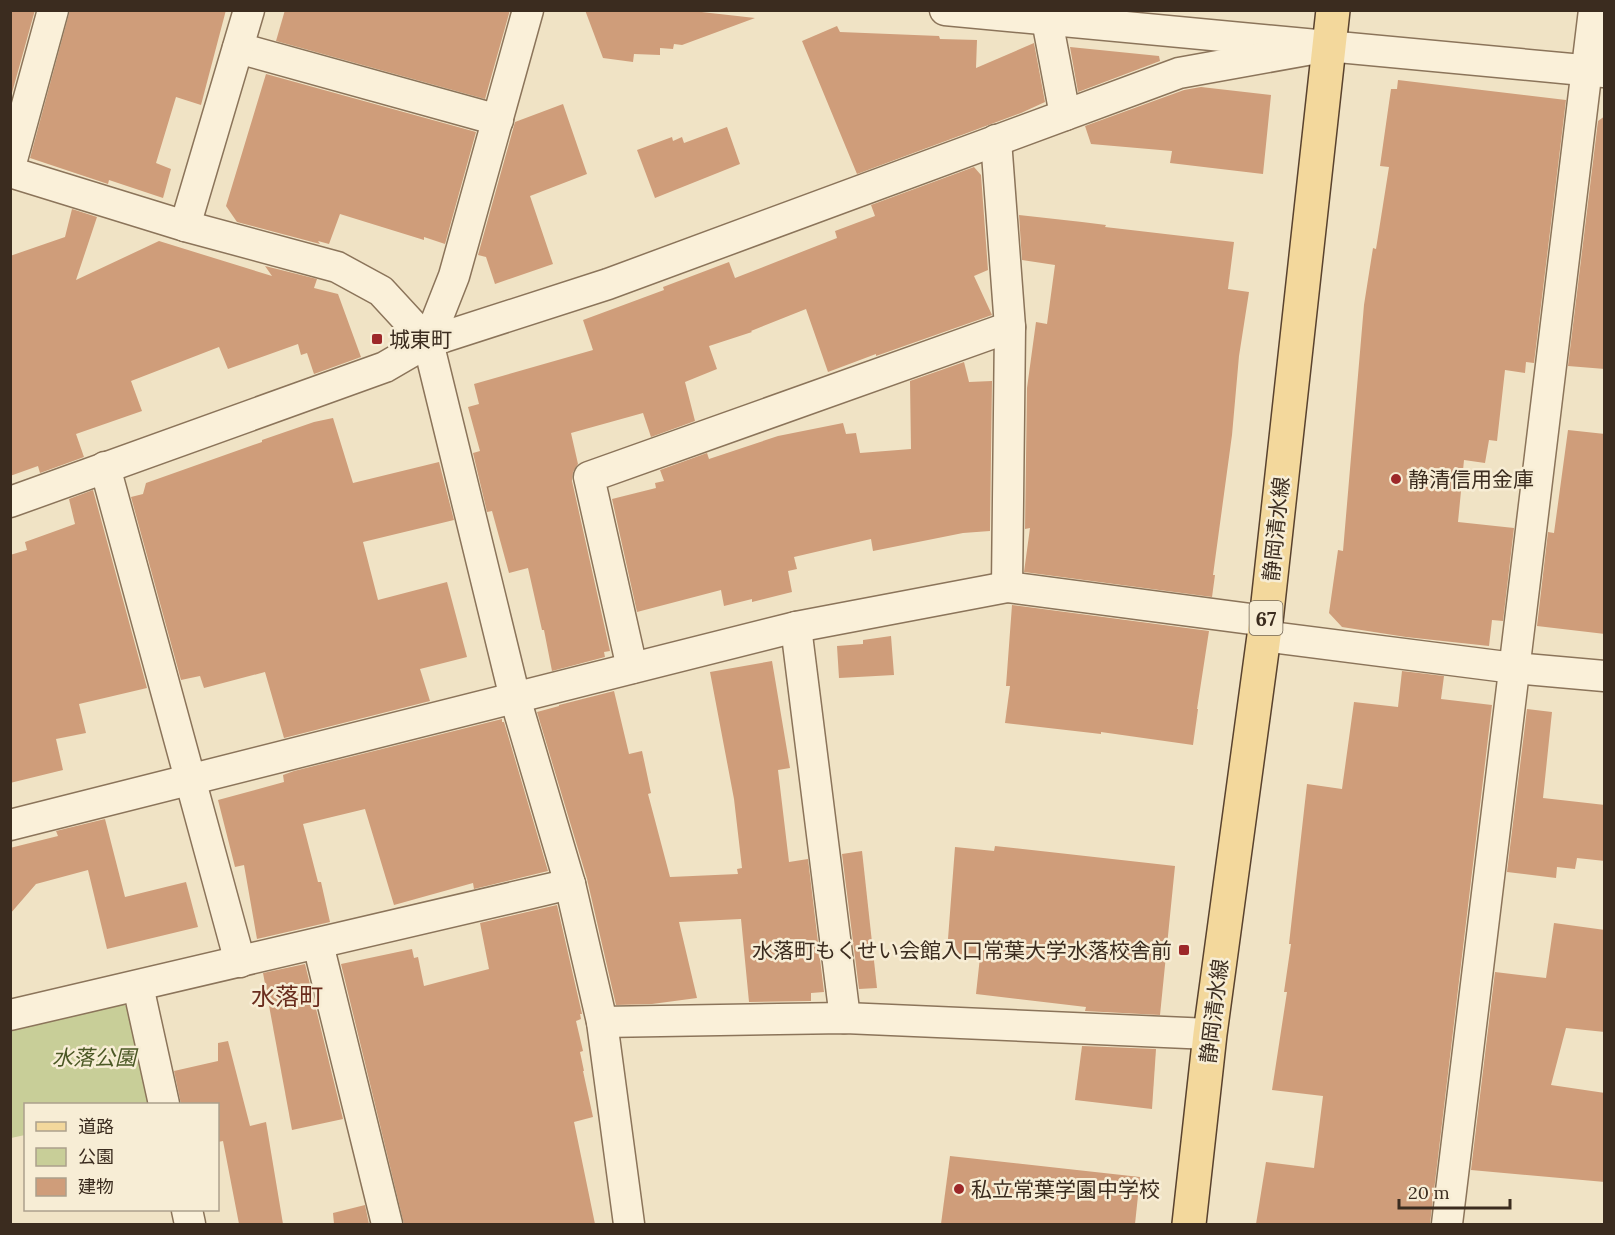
<svg xmlns="http://www.w3.org/2000/svg" width="1615" height="1235" font-family="Lora,'Noto Sans JP',serif">
<style>
.green{fill:#c8ce98}
.building{fill:#cf9d7a}
.lines{fill:none;stroke-linecap:round;stroke-linejoin:round}
.minor-casing{stroke:#8b745a;stroke-width:33}
.primary-casing{stroke:#59422e;stroke-width:36}
.minor{stroke:#faf0d9;stroke-width:30}
.primary{stroke:#f3d89c;stroke-width:33}
.poi-dot{fill:#9d2829;stroke:#f7edd5;stroke-width:2}
.labels{text-anchor:middle;dominant-baseline:central;stroke-width:5;stroke-linejoin:round;paint-order:stroke}
.shield{fill:#f7edd5;stroke:#736656;stroke-width:1.5}
.shield-label{font-size:20px;font-weight:bold;fill:#3b2c1f}
.poi-label{font-size:21px;fill:#3b2c1f;stroke:#f7edd5;text-anchor:start}
.street-label{font-size:21px;fill:#3b2c1f;stroke:#f7edd5}
.park-label{font-size:21px;font-style:italic;fill:#4b5825;stroke:#f7edd5}
.quarter-label{font-size:24px;fill:#692c1d;stroke:#f7edd5}
</style>
<rect width="100%" height="100%" fill="#f0e3c5"/>
<path class="green" d="M119,1001L134,1012L155,1104H26L25,1135L11,1138L10,1026Z"/>
<g class="building">
<path d="M10,10H35L10,100Z"/>
<path d="M70,10H226L201,105L176,97L156,163L171,169L163,198L109,180L108,184L30,158Z"/>
<path d="M285,10H510L485,99L276,41Z"/>
<path d="M585,10H684L755,18L682,45L674,44L673,49L660,48V55L634,54L633,62L603,58Z"/>
<path d="M837,26L840,32L939,36L940,39L977,40L976,68L1034,43L1045,102L1021,113L857,174L802,41Z"/>
<path d="M1070,47L1159,56L1160,61L1078,92Z"/>
<path d="M266,74L476,132L445,244L424,237V240L340,214L329,244L318,241L320,244L237,222L226,206Z"/>
<path d="M1398,80L1566,100L1534,363L1526,362L1525,373L1505,370L1497,441L1489,440L1485,463L1464,460L1458,522L1514,528L1503,621L1492,620L1489,646L1406,637L1342,627L1329,613L1338,550L1343,551L1364,305L1373,248L1376,249L1389,167L1380,166L1391,89H1397Z"/>
<path d="M1201,87L1271,95L1263,174L1170,163L1172,151L1091,144L1085,126L1184,90Z"/>
<path d="M563,104L587,174L530,196L553,264L495,284L486,257L478,255L515,122Z"/>
<path d="M1605,116V369L1568,366L1598,121Z"/>
<path d="M727,127L740,164L655,198L637,150L672,137L673,141L682,137L684,143Z"/>
<path d="M974,167L981,175L988,270L974,276L992,315L876,356V354L828,372L806,309L751,331L752,332L709,346L717,369L685,382L695,421L651,437L643,413L571,433L578,464L573,472L572,481L610,651L604,652L605,657L552,671L544,630H542L528,568L509,573L492,511L487,512L473,453L480,451L468,407L479,404L474,384L593,350L583,320L664,290L663,287L729,262L735,278L837,238L835,231L875,216L871,205Z"/>
<path d="M72,209L97,217L76,280L159,241L272,276L265,266L317,279L314,288L338,294L361,357L314,374L307,353L301,355L298,344L228,369L219,347L131,381L142,411L76,434L84,457L40,473L38,466L10,476V256L65,237Z"/>
<path d="M1019,215L1082,222L1106,225L1105,227L1234,242L1228,289L1249,292L1239,356L1232,435L1213,575H1215L1212,597L1024,572L1030,528L1025,529L1027,388L1036,322L1047,324L1055,265L1022,260Z"/>
<path d="M964,362L969,382L992,381L990,531L963,533L873,551L871,539L794,557L797,569L788,571L792,592L752,602V599L724,606L721,590L637,612L612,499L656,488L655,483L664,481L660,470L707,453L709,459L778,436L843,423L846,434L856,433L860,453L911,449L910,381Z"/>
<path d="M333,418L353,483L439,462L454,520L363,542L378,600L447,582L467,657L420,669L430,701L284,738L265,672L204,688L200,676L181,680L131,497L143,494L146,483L262,442V440L314,422Z"/>
<path d="M1568,430L1605,434V634L1537,626L1548,532L1554,533Z"/>
<path d="M93,490L147,688L79,704L86,733L56,739L63,770L10,783V555L27,550L25,542L75,524L69,499Z"/>
<path d="M1012,605L1209,631L1197,709H1198L1193,745L1101,732V734L1005,723L1010,686H1006Z"/>
<path d="M891,636L894,675L839,678L837,646L863,644V640Z"/>
<path d="M772,661L790,768L778,770L789,862L808,859L824,992L811,993V1001L749,1002L741,919L679,922L697,998L652,1004L616,1005L587,879L537,712L559,706V705L614,691L629,754L642,751L651,793L648,794L670,877L738,874L737,869L742,868L734,799L710,672Z"/>
<path d="M1402,671L1444,676L1441,699L1492,705L1430,1224H1256L1266,1162L1314,1168L1323,1096L1272,1090L1287,992H1284L1291,944H1289L1307,784L1342,789L1354,702L1398,707Z"/>
<path d="M1527,709L1552,712L1543,798L1605,805V861L1577,858L1575,869L1557,867L1556,878L1507,872Z"/>
<path d="M502,719V722H504L548,871L474,889L473,883L394,905L365,809L303,824L318,882H321L330,922L257,939L244,865L235,867L218,800L284,782L283,775L294,771Z"/>
<path d="M105,819L125,897L186,882L198,927L107,949L88,870L36,884L10,914V848L58,836L56,831Z"/>
<path d="M995,846L1175,866L1160,1015L1085,1011L1086,1007L976,994L980,957L947,952L955,847L994,851Z"/>
<path d="M862,851L877,988L859,989L842,854Z"/>
<path d="M557,905L582,1014H580L581,1019L576,1021L583,1051L580,1052L584,1071H583L593,1117L574,1122L595,1224H404L341,964L412,949L414,958L418,957L424,986L489,969L480,923Z"/>
<path d="M1554,923L1605,930V1032L1566,1028L1551,1085L1605,1093V1182L1471,1170L1495,972L1546,978Z"/>
<path d="M305,964L343,1119L292,1130L263,973Z"/>
<path d="M228,1041L250,1126L266,1122L283,1224H239L223,1141L218,1142V1104H181L174,1071L218,1061V1043Z"/>
<path d="M1082,1046L1156,1049L1152,1109L1075,1100Z"/>
<path d="M950,1156L1140,1177L1135,1224H941Z"/>
<path d="M365,1205L369,1224H334L333,1213Z"/>
</g>
<g class="lines">
<g class="minor-casing">
<g id="minor">
<path d="M945,10L1604,72"/>
<path d="M1049,10L1047,20L1065,115"/>
<path d="M238,48L498,120"/>
<path d="M996,140L1010,327L1007,587"/>
<path d="M10,167L53,10"/>
<path d="M10,172L185,226L337,267L381,291L428,342L515,698L570,884L602,1022L629,1224"/>
<path d="M185,226L249,10"/>
<path d="M428,342L454,276L528,10"/>
<path d="M105,467L240,962"/>
<path d="M10,502L385,367L428,342L608,284L1179,73L1329,46"/>
<path d="M796,627L845,1018"/>
<path d="M1263,636L1514,668L1604,676"/>
<path d="M632,668L589,477L1010,327"/>
<path d="M10,825L796,627L1007,587L1266,621"/>
<path d="M318,944L387,1224"/>
<path d="M138,986L164,1104"/>
<path d="M10,1015L570,884"/>
<path d="M602,1022L845,1018L1210,1034"/>
<path d="M187,1210L190,1224"/>
<path d="M1447,1224L1594,10"/>
</g>
</g>
<g class="primary-casing">
<path id="primary" d="M1189,1224L1210,1034L1266,621L1333,10"/>
</g>
<use href="#minor" class="minor"/>
<use href="#primary" class="primary"/>
</g>
<g class="poi-dot">
<rect x="371" y="333" width="12" height="12" rx="3"/>
<circle cx="1396" cy="479" r="6"/>
<rect x="1178" y="944" width="12" height="12" rx="3"/>
<circle cx="959" cy="1189" r="6"/>
</g>
<g class="labels">
<rect class="shield" x="1249.5" y="601" width="33" height="34" rx="4.5"/>
<g class="shield-label">
<text x="1266" y="618">67</text>
</g>
<g class="poi-label">
<text x="389" y="339">城東町</text>
<text x="1408" y="479">静清信用金庫</text>
<text x="1172" y="950" text-anchor="end">水落町もくせい会館入口常葉大学水落校舎前</text>
<text x="971" y="1189">私立常葉学園中学校</text>
</g>
<g class="street-label">
<text transform="translate(1276 529) rotate(-84)">静岡清水線</text>
<text transform="translate(1214 1011) rotate(-83)">静岡清水線</text>
</g>
<g class="park-label">
<text x="94" y="1057">水落公園</text>
</g>
<g class="quarter-label">
<text x="287" y="996">水落町</text>
</g>
</g>
<rect width="1615" height="1235" fill="none" stroke="#3b2c1f" stroke-width="24"/>
<rect x="24" y="1103" width="195" height="108" fill="#f7edd5" stroke="#aca08c" stroke-width="1.5"/>
<rect x="36" y="1122" width="30" height="9" fill="#f3d89c" stroke="#aca08c" stroke-width="1.5"/>
<text x="78" y="1133" font-size="18" fill="#3b2c1f">道路</text>
<rect x="36" y="1148" width="30" height="18" fill="#c8ce98" stroke="#aca08c" stroke-width="1.5"/>
<text x="78" y="1163" font-size="18" fill="#3b2c1f">公園</text>
<rect x="36" y="1178" width="30" height="18" fill="#cf9d7a" stroke="#aca08c" stroke-width="1.5"/>
<text x="78" y="1193" font-size="18" fill="#3b2c1f">建物</text>
<path d="M1399 1199v9h111v-9" fill="none" stroke="#3b2c1f" stroke-width="3"/>
<text x="1408" y="1199" font-size="18" fill="#3b2c1f" stroke="#f7edd5" stroke-width="4.5" paint-order="stroke">20 m</text>
</svg>
